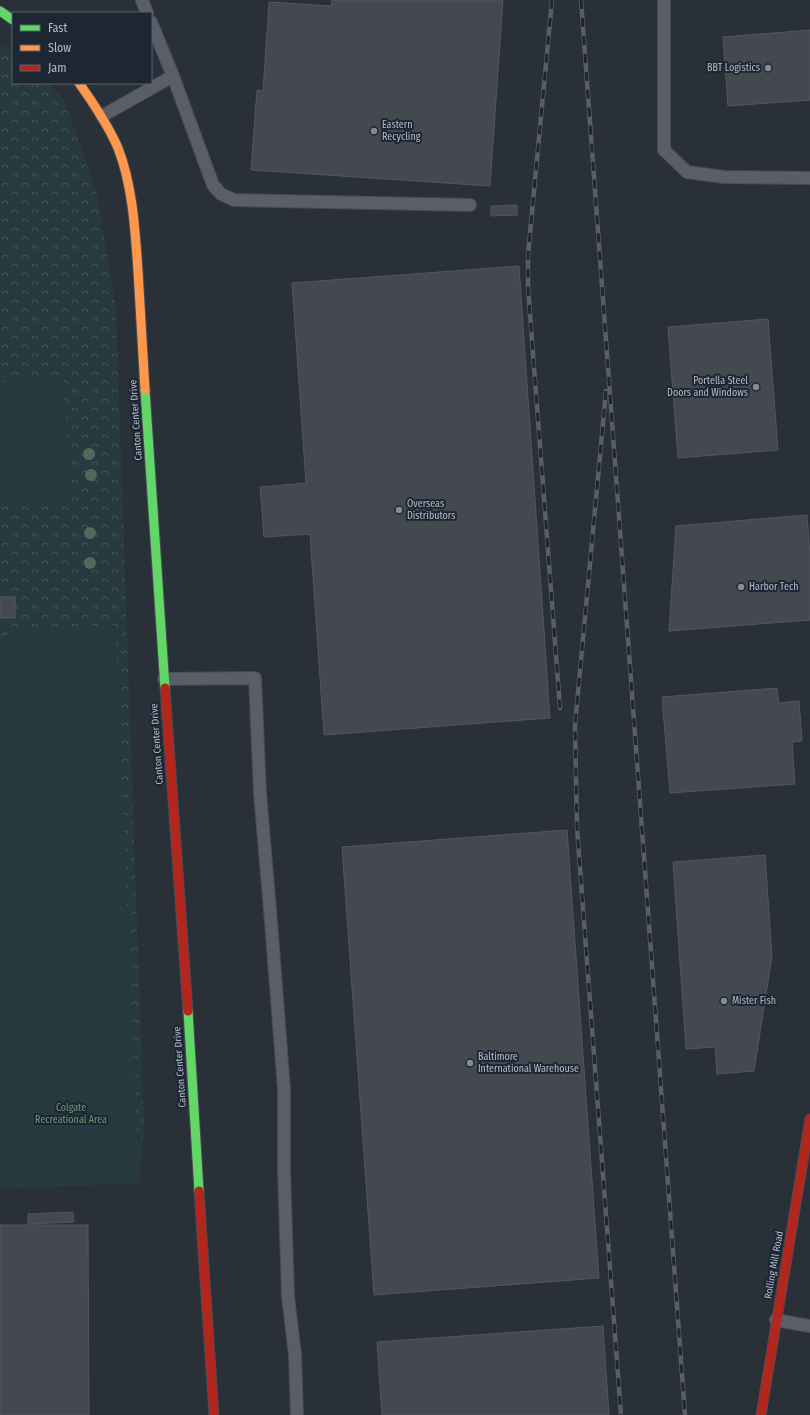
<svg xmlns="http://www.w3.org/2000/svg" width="810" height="1415" font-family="'Fira Sans Condensed',sans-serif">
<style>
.forest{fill:url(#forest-crowns)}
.pitch{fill:#273a3e}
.building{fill:#444950;stroke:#52575f}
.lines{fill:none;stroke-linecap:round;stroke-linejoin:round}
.lane-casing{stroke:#484c53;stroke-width:14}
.fast-casing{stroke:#484c53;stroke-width:11}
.slow-casing{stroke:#484c53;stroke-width:11}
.jam-casing{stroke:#484c53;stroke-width:11}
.lane{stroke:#5a5e66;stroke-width:12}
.fast{stroke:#63d668;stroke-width:9}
.slow{stroke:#ff974d;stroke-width:9}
.jam{stroke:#b3261e;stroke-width:9}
.rail-casing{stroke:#595d64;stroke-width:4.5}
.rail{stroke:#1d2633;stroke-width:3;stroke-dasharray:9;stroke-linecap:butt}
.tree{fill:#4e6a5a}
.poi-dot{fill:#848b96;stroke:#1d2633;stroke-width:1.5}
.labels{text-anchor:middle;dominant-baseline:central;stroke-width:4;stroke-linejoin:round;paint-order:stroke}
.poi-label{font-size:10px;fill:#b4bcc9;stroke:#1d2633;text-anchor:start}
.street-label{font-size:10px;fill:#b4bcc9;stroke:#1d2633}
.park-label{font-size:10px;fill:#6b9a76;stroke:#1d2633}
</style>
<defs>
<pattern id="forest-crowns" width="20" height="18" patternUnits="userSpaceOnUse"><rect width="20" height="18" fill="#273a3e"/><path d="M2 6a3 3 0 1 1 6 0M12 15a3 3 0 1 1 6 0" fill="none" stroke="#445559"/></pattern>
</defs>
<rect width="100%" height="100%" fill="#2a3038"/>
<path class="forest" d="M0,45L13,51V83H48L64,100L97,194L116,310L144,1129L139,1183L0,1189Z"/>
<g class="pitch">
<path d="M63,377L71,499L0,504V382Z"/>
<path d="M115,625L139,1183L0,1189V637L25,629Z"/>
</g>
<g class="building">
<path d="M332,0H503L490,186L251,170L257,90L263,91L269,2L331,6Z"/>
<path d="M810,30V100L728,106L723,37Z"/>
<path d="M517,205V215L491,216V206Z"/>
<path d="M519,266L550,718L324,735L310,534L264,537L260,487L306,483L292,283Z"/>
<path d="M768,319L778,450L678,458L668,327Z"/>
<path d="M807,515L810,554V620L669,631L676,526Z"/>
<rect x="0" y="597" width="15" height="21"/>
<path d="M777,688L779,703L799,701L802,741L792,742L795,784L670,793L662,697Z"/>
<path d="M567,830L599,1278L374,1295L342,847Z"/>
<path d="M765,855L772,956L754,1071L717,1074L715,1047L686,1049L673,862Z"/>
<path d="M73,1212L74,1222L28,1224V1214Z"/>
<path d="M0,1225H88L89,1415H0Z"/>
<path d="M603,1326L609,1415H382L377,1342Z"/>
</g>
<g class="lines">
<g class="lane-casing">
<g id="lane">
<path d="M142,0L147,13"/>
<path d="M664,0V150L687,172L724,177L810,178"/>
<path d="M151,22L173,76"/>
<path d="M102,116L173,76L213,185L221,194L234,200L470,205"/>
<path d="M164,679L255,678L260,793L271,922L284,1089V1170L288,1296L295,1355L297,1415"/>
<path d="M776,1320L810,1326"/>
</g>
</g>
<g class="fast-casing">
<g id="fast">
<path d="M0,11L13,20"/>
<path d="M145,390L165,688"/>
<path d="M188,1011L199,1191"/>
</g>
</g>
<g class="slow-casing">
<path id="slow" d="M79,83C94,104 108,125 118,148C133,187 135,230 138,271C140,311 143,350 145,390"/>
</g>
<g class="jam-casing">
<g id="jam">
<path d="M165,688L188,1011"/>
<path d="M199,1191L214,1415"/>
<path d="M761,1415L810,1119"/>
</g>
</g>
<use href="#lane" class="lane"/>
<use href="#fast" class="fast"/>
<use href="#slow" class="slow"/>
<use href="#jam" class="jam"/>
<g class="rail-casing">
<g id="rail">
<path d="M552,0L528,255V288L560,708"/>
<path d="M581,0L685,1415"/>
<path d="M606,391L575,725L577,828L621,1415"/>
</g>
</g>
<use href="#rail" class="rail"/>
</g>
<g class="tree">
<circle cx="89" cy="454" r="6"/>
<circle cx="91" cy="475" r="6"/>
<circle cx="90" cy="533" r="6"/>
<circle cx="90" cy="563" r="6"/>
</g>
<g class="poi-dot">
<circle cx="768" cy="68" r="4"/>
<circle cx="374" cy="131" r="4"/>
<circle cx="756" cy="387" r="4"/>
<circle cx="399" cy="510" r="4"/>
<circle cx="741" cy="587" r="4"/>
<circle cx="724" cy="1001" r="4"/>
<circle cx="470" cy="1063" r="4"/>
</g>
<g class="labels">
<g class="poi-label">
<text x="760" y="68" text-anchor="end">BBT Logistics</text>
<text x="382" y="125">Eastern<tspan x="382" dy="12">Recycling</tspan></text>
<text x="748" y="381" text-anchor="end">Portella Steel<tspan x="748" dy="12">Doors and Windows</tspan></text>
<text x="407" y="504">Overseas<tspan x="407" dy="12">Distributors</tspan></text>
<text x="749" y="587">Harbor Tech</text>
<text x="732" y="1001">Mister Fish</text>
<text x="478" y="1057">Baltimore<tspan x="478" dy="12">International Warehouse</tspan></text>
</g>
<g class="street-label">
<text transform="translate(136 420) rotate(-94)">Canton Center Drive</text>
<text transform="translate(157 744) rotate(-94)">Canton Center Drive</text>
<text transform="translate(180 1067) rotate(-94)">Canton Center Drive</text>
<text transform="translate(774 1265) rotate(-80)">Rolling Mill Road</text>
</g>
<g class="park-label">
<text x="71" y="1108">Colgate<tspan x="71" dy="12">Recreational Area</tspan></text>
</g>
</g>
<rect x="12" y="12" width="140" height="72" fill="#1d2633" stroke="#59626f"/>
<rect x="20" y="25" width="20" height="6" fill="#63d668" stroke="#59626f"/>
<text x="48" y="32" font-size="12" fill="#b4bcc9">Fast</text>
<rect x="20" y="45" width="20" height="6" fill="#ff974d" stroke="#59626f"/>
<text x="48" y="52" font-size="12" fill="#b4bcc9">Slow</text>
<rect x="20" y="65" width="20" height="6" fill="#b3261e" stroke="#59626f"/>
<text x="48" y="72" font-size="12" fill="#b4bcc9">Jam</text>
</svg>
